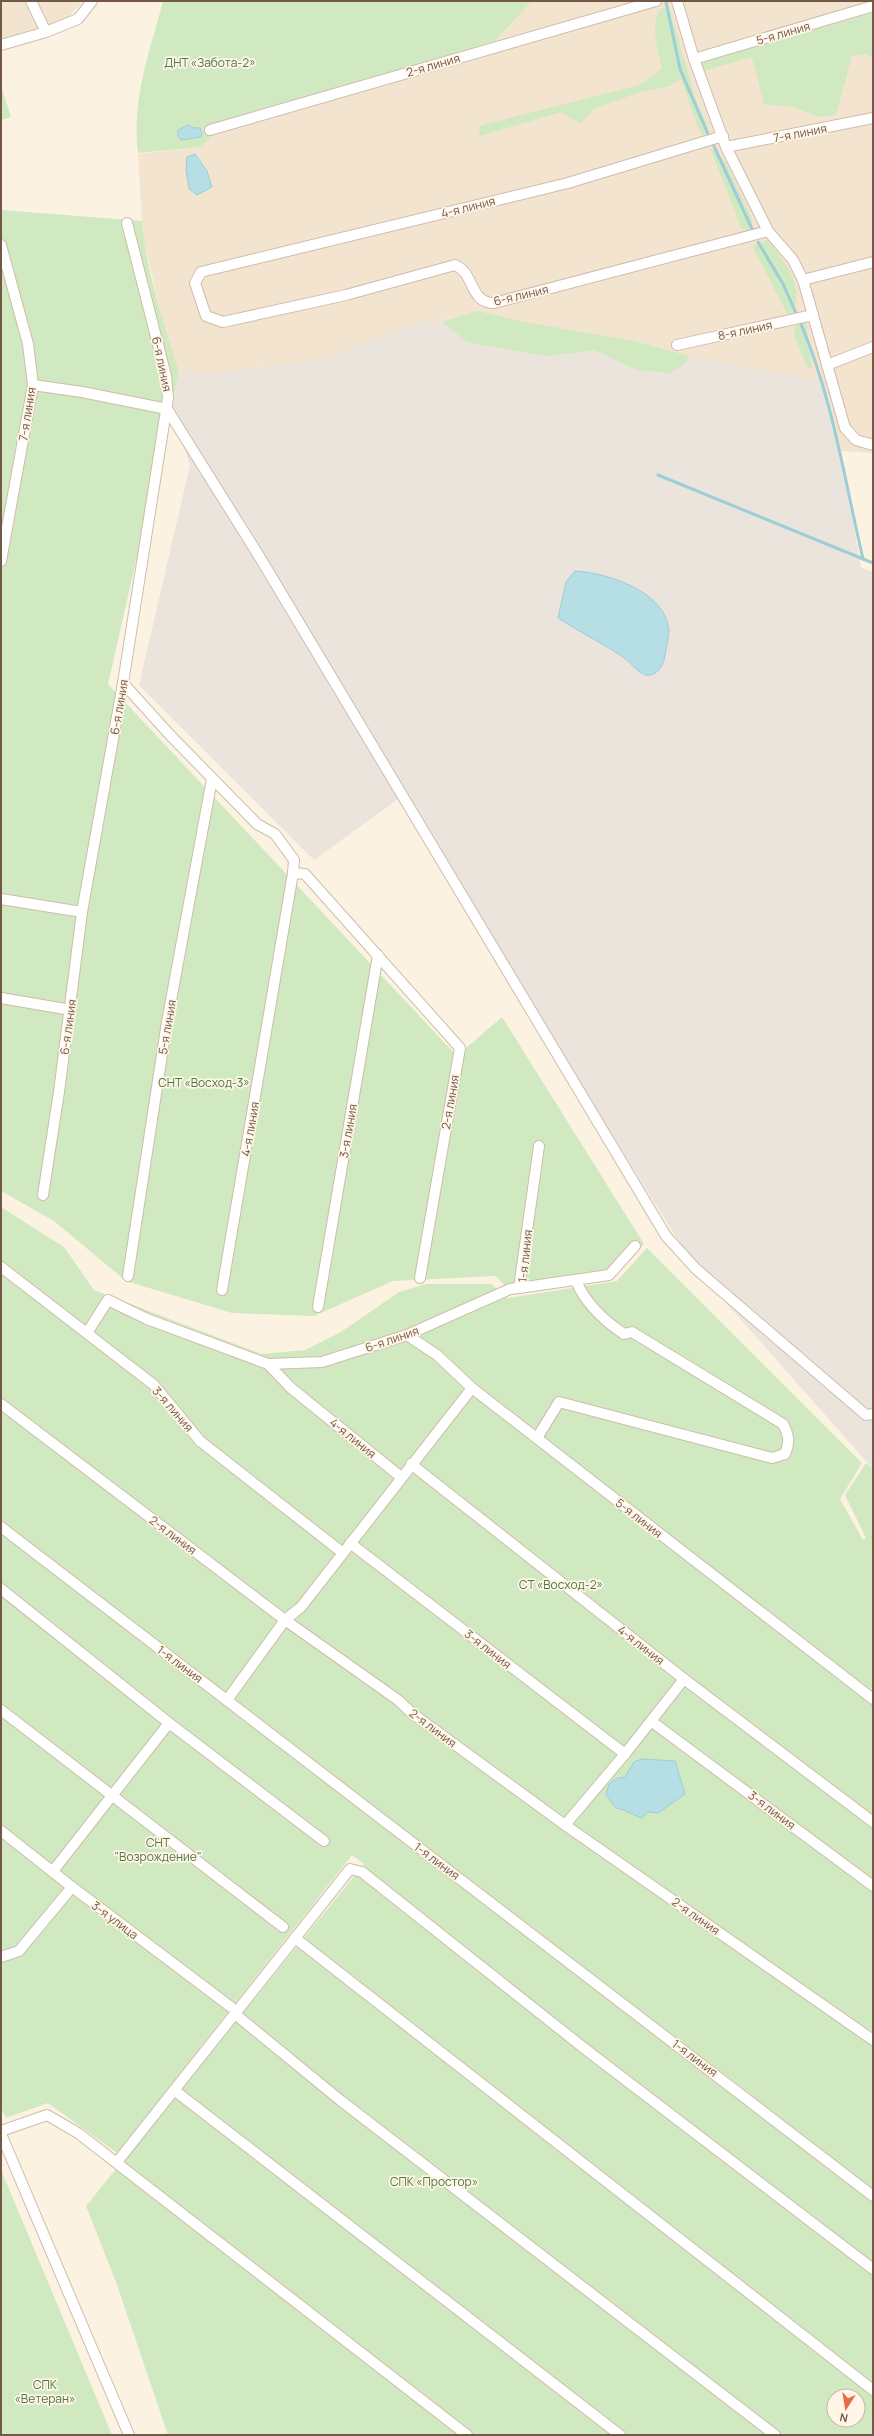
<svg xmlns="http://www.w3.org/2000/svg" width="874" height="2436" font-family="Manrope,sans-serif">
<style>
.residential{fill:#f3e4d0}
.industrial{fill:#ebe4dd}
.green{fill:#d0e9c0;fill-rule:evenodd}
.water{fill:#b6dee5;stroke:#9dcdd7}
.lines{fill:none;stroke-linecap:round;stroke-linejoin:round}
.stream{stroke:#9dcdd7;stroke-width:3}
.minor-casing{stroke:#cfbcab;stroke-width:12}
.minor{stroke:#fff;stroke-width:10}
.labels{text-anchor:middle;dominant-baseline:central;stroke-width:3.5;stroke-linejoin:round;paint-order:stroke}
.street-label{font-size:12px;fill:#735848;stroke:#fff6e8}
.park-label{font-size:12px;fill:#507941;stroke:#fff6e8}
</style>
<rect width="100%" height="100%" fill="#fcf2e2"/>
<g class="residential">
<path d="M1,1H83L66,20L1,39Z"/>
<path d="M532,1H873V453L841,451L824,382L478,316L423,322L316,361L209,374L179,372L163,323L143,237L138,154L201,147L230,120L495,41Z"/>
</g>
<path class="industrial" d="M478,316L825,382L841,451L861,568L873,572V1469L696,1269L401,797L314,860L139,685L190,465L171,410L179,372L209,374L316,361L423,322Z"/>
<g class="green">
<path d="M163,1H532L495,41L230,120L201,147L138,153C131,101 150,51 163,1Z"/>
<path d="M669,7L696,100L708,127L706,136H703L697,125L681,79L670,86L640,92L594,109L580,124L561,112L480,136L479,126L639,85L662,69C658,49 650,28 660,9Z"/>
<path d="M873,13V58L867,54L852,56L836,115L819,117L793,107L764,104L752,57L703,71L701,62Z"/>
<path d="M1,86L11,117L1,120Z"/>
<path d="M710,148L724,159L753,221L748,230H742Z"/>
<path d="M1,210L142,221C146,272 164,323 179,372L108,684L457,1056L502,1017L644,1244L610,1279L512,1292L495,1276L393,1281L314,1316L232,1313L126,1281L54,1221L1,1191Z"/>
<path d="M767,240C786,264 805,284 792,316L788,315L752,246Z"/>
<path d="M478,311L519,321L634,341L689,356L685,364L671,373L636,370L595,350L545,356L467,342L442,322Z"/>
<path d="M806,322L812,368H808L794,336L795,326Z"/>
<path d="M1,1207L64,1247L94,1290L261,1354L305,1350L341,1332L399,1292L426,1284H491L508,1298L617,1281L647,1248L862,1463L840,1499L863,1540L866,1538L845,1495L866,1463L873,1469V2435H168L116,2282L86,2206L364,1864L352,1855L117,2153L48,2103L6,2118L1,2108V1533L749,2102L753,2096L1,1526ZM834,2396H858V2420H834Z"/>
<path d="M1,2170L112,2435H1Z"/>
</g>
<g class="water">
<path d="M188,125L194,128H200L202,133L201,137L181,140L178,136V130Z"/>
<path d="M195,154L207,171L212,187L197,195L189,189L186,169L187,157Z"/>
<path d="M575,571C608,573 665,591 669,630C669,638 666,647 665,655C664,663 660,673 650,675C640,677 631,662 623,657C603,643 579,632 558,618L566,582Z"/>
<path d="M642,1759L675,1761L685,1794L658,1813L648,1812L642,1818C632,1815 626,1809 616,1808L606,1795L609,1784L618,1778L625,1777L634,1762Z"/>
</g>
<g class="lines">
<g class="stream">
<path d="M666,2L680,69L708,134"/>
<path d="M713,144L752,229"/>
<path d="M758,242L783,284L796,313"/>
<path d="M800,322C832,395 845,482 863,559"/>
<path d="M658,475L873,563"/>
</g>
<g class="minor-casing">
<g id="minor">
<path d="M677,1L694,59L726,147L768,231L793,260L803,280L845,428L856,440L873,445"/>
<path d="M46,32L78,19L92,1"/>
<path d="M1,45L46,32L31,1"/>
<path d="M694,59L873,6"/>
<path d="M210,130L656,1"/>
<path d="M723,136L568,183L201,272L195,283L206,316L223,322L346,295L455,265C475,273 469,303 494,303L768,231"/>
<path d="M726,147L873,118"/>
<path d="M1,245L28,344L33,385L1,561"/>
<path d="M803,280L873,262"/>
<path d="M677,345L813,315"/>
<path d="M827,365L873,347"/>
<path d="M33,385L82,392L167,409L259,556L666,1236L696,1269L866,1415L873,1414"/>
<path d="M123,683L169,734L257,824L275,834L294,860L293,873L305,874L460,1048L420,1278"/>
<path d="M1,899L82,912"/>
<path d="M1,998L71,1010"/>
<path d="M539,1146L519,1288L609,1275L635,1246"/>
<path d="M43,1195L59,1092L82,912L123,683L168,398L166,376L127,223"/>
<path d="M1,1267L154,1385L200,1441L343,1553"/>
<path d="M128,1276L167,1022L212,779"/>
<path d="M222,1290L293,873"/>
<path d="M318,1307L378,955"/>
<path d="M87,1333L108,1300L147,1319L268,1364L291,1388L401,1477"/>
<path d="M407,1335L437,1355L472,1388L873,1699"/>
<path d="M268,1364L322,1362L407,1335L510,1289L519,1288"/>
<path d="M1,1404L285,1620L398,1700L413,1714L565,1825L873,2040"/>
<path d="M537,1438L559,1402L772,1458L785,1454C790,1442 789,1435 783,1424L632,1332L624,1334C603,1320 586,1304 576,1281"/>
<path d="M411,1464L684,1679L873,1822"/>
<path d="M1,1527L873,2196"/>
<path d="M350,1543L625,1754"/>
<path d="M1,1589L169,1723L324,1841"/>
<path d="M227,1700L285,1620L301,1607L472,1388"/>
<path d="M1,1710L283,1927"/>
<path d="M651,1721L873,1886"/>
<path d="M565,1825L625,1754L684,1679"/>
<path d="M1,1831L72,1887L231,2007"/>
<path d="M53,1871L169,1723"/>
<path d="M295,1938L873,2390"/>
<path d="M1,1957L19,1951L72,1887"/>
<path d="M235,2014L340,2100L775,2435"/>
<path d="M174,2090L620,2435"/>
<path d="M1,2131L47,2115L78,2133L467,2435"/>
<path d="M1,2134L129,2435"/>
<path d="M117,2162L350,1869L362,1872L589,2052L873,2269"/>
</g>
</g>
<use href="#minor" class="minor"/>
</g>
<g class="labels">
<g class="street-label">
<text transform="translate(783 33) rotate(-16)">5-я линия</text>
<text transform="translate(433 65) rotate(-16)">2-я линия</text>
<text transform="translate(800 133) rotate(-11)">7-я линия</text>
<text transform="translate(468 207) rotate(-14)">4-я линия</text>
<text transform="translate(521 295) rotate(-13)">6-я линия</text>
<text transform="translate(745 330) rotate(-12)">8-я линия</text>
<text transform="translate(162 364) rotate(78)">6-я линия</text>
<text transform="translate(27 414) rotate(-81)">7-я линия</text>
<text transform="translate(119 707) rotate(-80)">6-я линия</text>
<text transform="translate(68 1027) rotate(-82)">6-я линия</text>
<text transform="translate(167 1027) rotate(-80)">5-я линия</text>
<text transform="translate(450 1102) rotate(-80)">2-я линия</text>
<text transform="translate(250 1129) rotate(-80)">4-я линия</text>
<text transform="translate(348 1131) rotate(-80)">3-я линия</text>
<text transform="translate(525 1256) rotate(-84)">1-я линия</text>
<text transform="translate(392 1339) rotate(-19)">6-я линия</text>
<text transform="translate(173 1409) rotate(49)">3-я линия</text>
<text transform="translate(353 1438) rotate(39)">4-я линия</text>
<text transform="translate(639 1518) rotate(38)">5-я линия</text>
<text transform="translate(173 1535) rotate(37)">2-я линия</text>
<text transform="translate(641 1645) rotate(38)">4-я линия</text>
<text transform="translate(488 1649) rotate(38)">3-я линия</text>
<text transform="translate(180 1664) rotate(37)">1-я линия</text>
<text transform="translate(433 1728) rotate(37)">2-я линия</text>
<text transform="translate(772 1810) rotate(37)">3-я линия</text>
<text transform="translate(437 1861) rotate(37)">1-я линия</text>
<text transform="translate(696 1916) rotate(35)">2-я линия</text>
<text transform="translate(115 1920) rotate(37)">3-я улица</text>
<text transform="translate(695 2058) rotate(37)">1-я линия</text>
</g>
<g class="park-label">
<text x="210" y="62">ДНТ «Забота-2»</text>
<text x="204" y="1082">СНТ «Восход-3»</text>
<text x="561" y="1584">СТ «Восход-2»</text>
<text x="158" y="1842">СНТ<tspan x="158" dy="14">"Возрождение"</tspan></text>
<text x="434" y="2181">СПК «Простор»</text>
<text x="45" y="2384">СПК<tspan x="45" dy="14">«Ветеран»</tspan></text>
</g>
</g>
<rect width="874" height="2436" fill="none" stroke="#735848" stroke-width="4"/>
<g transform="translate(846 2408) rotate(192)"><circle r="19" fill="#fff6e8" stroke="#c7b7a8"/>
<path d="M0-3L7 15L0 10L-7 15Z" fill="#e66d46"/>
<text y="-6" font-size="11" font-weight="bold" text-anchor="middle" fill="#735848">N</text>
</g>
</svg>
